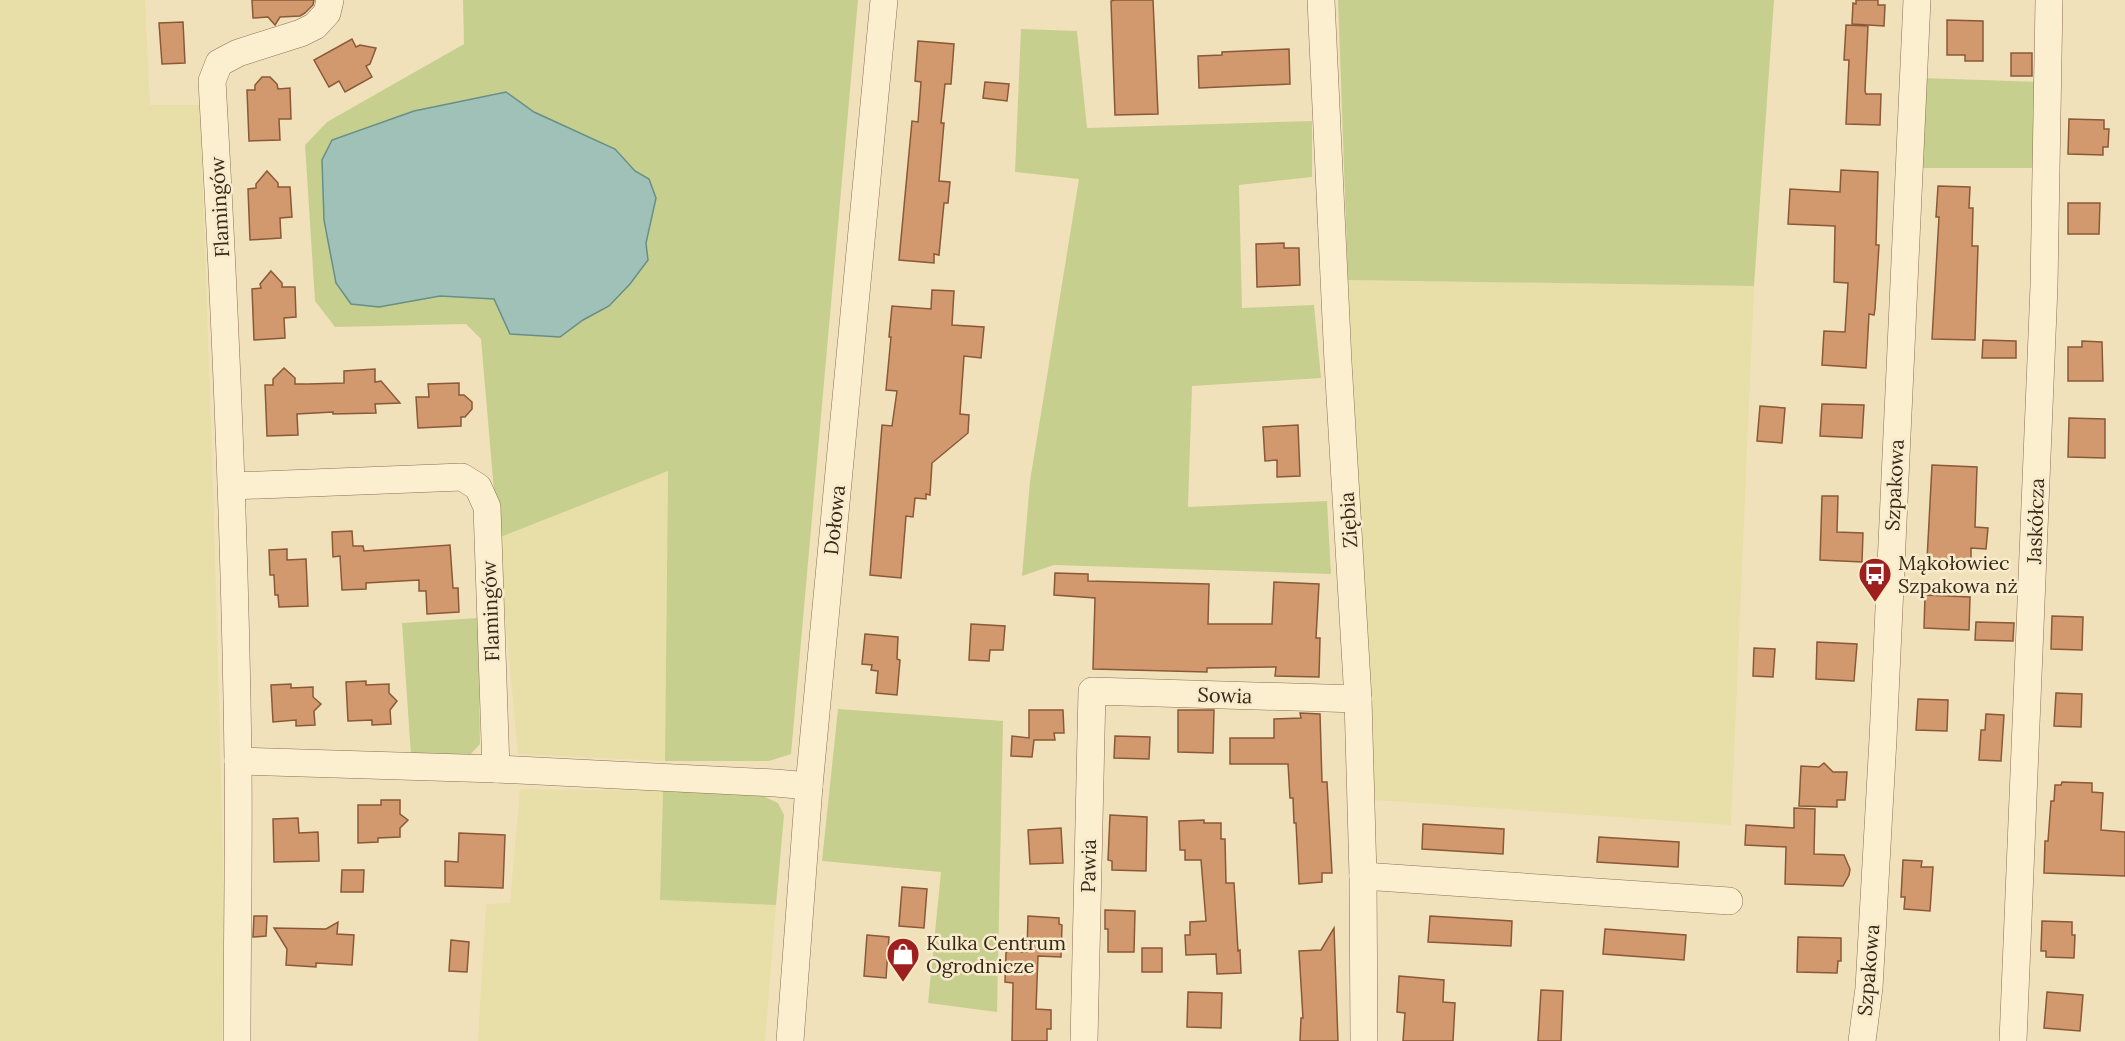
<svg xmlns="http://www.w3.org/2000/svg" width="2125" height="1041" font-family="Lora,serif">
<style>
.farmland{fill:#e7dea8}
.green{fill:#c7cf8f;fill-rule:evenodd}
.water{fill:#a0c1b8;stroke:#678f86;stroke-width:1.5}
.building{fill:#d2996e;stroke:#8a5938;stroke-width:1.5}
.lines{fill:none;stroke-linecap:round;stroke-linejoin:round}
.minor-casing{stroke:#897154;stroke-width:28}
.minor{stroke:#fbefcf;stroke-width:27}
.labels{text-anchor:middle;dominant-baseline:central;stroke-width:5;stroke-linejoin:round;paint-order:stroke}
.street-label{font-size:20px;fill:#37281a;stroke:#f8ebcb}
.poi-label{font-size:20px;fill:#37281a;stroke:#f8ebcb;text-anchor:start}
</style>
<rect width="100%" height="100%" fill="#f1e1bb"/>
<g class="farmland">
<path d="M0,0H145L150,105H200L214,516L224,896L222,1041H0Z"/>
<path d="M1348,280L1754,286L1731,825L1375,800Z"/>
<path d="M668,471L665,761L518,754L498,538Z"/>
<path d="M520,789L663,791L660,900L776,905L765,1041H478L486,904L510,903Z"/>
</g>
<g class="green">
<path d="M463,0H858L791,754L769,761H665L668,471L498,538L481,339L466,324L335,327L315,301L305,145L327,122L464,44ZM506,92L534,112L615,149L635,171L649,179L656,198L646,243L648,260L630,284L609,306L583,320L560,337L510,334L494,299L440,296L379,307Z"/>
<path d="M1338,0H1774L1754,286L1348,280Z"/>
<path d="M1021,29L1077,31L1087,128L1312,121V177L1239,185L1242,308L1314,305L1321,378L1192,386L1188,507L1327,501L1331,574L1054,565L1022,576L1030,481L1079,179L1015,172Z"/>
<path d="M1922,78L2039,82L2037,168H1919Z"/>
<path d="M478,618L480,744L470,755H411L402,623Z"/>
<path d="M838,709L1003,721L997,1012L928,1003L941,872L822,861Z"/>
<path d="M663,791L761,795L778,803L784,815L776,905L660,900Z"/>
</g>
<path class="water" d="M506,92L534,112L615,149L635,171L649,179L656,198L646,243L648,260L630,284L609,306L583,320L560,337L510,334L494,299L440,296L379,307L351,304L336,283L324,220L322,160L332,140L414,111Z"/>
<g class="building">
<path d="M252,0H314L313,5L305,13L300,16L280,17L275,25L268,17L253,18Z"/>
<path d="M1115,0H1153L1158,114L1115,115L1111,1Z"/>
<path d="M1856,0H1878V5H1885L1884,26L1852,24L1853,3L1856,4Z"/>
<path d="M1947,20L1983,21V61H1965V55H1947Z"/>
<path d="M183,22L185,63L162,64L159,23Z"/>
<path d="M1846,25L1868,26L1865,91L1866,94H1881L1880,125L1846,124L1849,60H1844Z"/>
<path d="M352,39L356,47L360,45L376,48L370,64L366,66L372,77L345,92L339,81L329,87L314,60Z"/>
<path d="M918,41L954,44L951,84H945L941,123H944L939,181L950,182L948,203H944L939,255L934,254V263L899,260L912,121L918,122L921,82L915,81Z"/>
<path d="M1289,49L1290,84L1199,88L1198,56L1222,55V52Z"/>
<rect x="2011" y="53" width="21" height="23"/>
<path d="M262,77H270L277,84L278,89L290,88L291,119H279L280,140L249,141L247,90H255V85Z"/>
<path d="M985,82L1009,84L1007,101L983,98Z"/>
<path d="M2069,119L2104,120V129H2109L2108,147H2103V155L2068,154Z"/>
<path d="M1841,170L1878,172L1876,245H1879L1875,309L1874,315L1869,314L1866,368L1822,365L1824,331L1845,332L1848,283L1834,282L1835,226L1788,224L1790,189L1840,192Z"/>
<path d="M267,171L278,183V187H290L292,217L280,218L281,238L250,240L248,189L256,188V184Z"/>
<path d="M1938,186L1970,187L1969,208H1973L1972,246H1978L1975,340L1932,339L1939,217H1936Z"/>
<path d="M2068,203H2100L2099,234H2068Z"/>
<path d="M1284,243V248H1299L1300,285L1257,287L1256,244Z"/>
<path d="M271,271L282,283V287H295L296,317L284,318L285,338L254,340L252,289L261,288L260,284Z"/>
<path d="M932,290L954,291L952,325L984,327L981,358L964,356L960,414L969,415L968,433L932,463L930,495L926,494V499L915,498L913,517L906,516L901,578L870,575L882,425L892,426L897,391L886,390L891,337H889L892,306L931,309Z"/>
<path d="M1983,340L2016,341V358H1982Z"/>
<path d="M2082,341L2102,342L2103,381H2068V347H2082Z"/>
<path d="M284,368L295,378V384H308L344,383V371L375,369V382L381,381L400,403L375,404L376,413L333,414V412L297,414L298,435L267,436L265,385H273V379Z"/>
<path d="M459,383V395H464L472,402V409L465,417H461V426L418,428L416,397H429L428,384Z"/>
<path d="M1822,404L1864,405L1862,438L1820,436Z"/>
<path d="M1760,406L1785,408L1782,443L1757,441Z"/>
<path d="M2069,418L2105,419V458L2068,457Z"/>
<path d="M1298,425L1300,476L1277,477V460L1265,461L1263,427Z"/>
<path d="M1932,465L1977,467L1975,527L1988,528L1986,549L1971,548V563L1927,560Z"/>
<path d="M1822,496H1838L1837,532L1863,533L1862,562L1820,560Z"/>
<path d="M352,531L353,546H363L364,551L450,545L453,588H458L459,612L427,614L426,591H419V580L366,583V589L342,590L340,556L333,557L332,532Z"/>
<path d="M287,549V560L306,559L308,606L279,607L278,595H275L274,575H270L269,550Z"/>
<path d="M1055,573L1088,574V581L1209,584L1208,624H1272L1274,582L1319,584L1316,638H1320L1319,677L1275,676L1276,667L1207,668V672L1093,669L1095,598L1054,595Z"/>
<path d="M1925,595L1970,597L1969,630L1924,628Z"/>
<path d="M2052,616L2083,617L2082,650L2051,649Z"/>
<path d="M1976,622L2014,623L2013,641L1975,640Z"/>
<path d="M971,624L1005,626L1003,650H990L989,661L969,660Z"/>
<path d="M865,634L898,637L897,659L900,660L897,695L876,693L878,671L871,670L872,665L862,664Z"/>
<path d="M1817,642L1857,644L1854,681L1816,679Z"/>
<path d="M1754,648L1775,649L1773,677L1753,676Z"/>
<path d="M366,681V685L389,684V693L397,701L390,710L391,724L372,725V720L348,721L346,682Z"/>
<path d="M291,684V688L313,687V697L321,704L314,711L315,725L296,726V720L273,722L271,685Z"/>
<path d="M2056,693L2082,694L2081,727L2054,726Z"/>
<path d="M1918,699L1948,700L1947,731L1916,730Z"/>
<path d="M1029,710H1063L1064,733H1054L1055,740H1034L1032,757L1011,756L1012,736L1029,738Z"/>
<path d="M1178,710H1214L1213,753L1178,752Z"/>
<path d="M1300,713L1320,714L1322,782H1327L1332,873H1322V882L1299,884L1296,823H1294L1293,798H1290L1288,764H1230V738H1274V719L1301,718Z"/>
<path d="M1986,714L2004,715L2001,761L1979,760L1981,730H1985Z"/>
<path d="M1115,736L1150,737L1149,759L1114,758Z"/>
<path d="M1824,763L1833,772H1847L1845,800H1837V807L1799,806L1801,766L1819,767Z"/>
<path d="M2062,782L2092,783V792L2103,793L2101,830L2125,832V876L2044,873L2045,841H2048L2051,801H2054L2055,785H2061Z"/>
<path d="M381,800H400V814L408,820L400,828V837L378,838V842L358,843V805H381Z"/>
<path d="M1794,808L1815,809L1814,854L1844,855L1850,869L1849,875L1843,886L1785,884L1786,847L1745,845L1746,825L1794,828Z"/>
<path d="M1110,815L1147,817L1146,871L1112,870V861L1108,860Z"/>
<path d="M298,818L299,833L318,832L319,861L274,862L273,819Z"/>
<path d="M1204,820V823H1221V839H1225L1226,883H1234L1238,951L1240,950L1241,973L1217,974L1216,954L1186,955L1185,935H1190V922L1206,921L1201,860H1185V850H1180L1179,821Z"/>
<path d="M1423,824L1504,829L1503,854L1422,849Z"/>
<path d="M1061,828L1063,863L1030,864L1028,830Z"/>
<path d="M459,833L505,835L503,888L445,886V861L458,862Z"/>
<path d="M1599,837L1679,842L1678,867L1597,862Z"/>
<path d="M1903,860L1922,861L1921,867H1933L1930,911L1904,909L1905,897H1901Z"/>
<path d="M342,870H364L363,892H341Z"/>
<path d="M902,887L927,889L924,928L899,926Z"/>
<path d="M1105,910L1135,911L1134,952H1108V929H1105Z"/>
<path d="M254,916H267L266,936L253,937Z"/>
<path d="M1028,916L1059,918V924L1062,925L1061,957L1038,956L1036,1009L1051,1010V1029H1047V1041H1012L1013,983L1005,982L1006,952H1027Z"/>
<path d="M1430,916L1512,921L1511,946L1428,942Z"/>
<path d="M2042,921L2072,922V935H2075L2074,958L2046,957V951H2041Z"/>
<path d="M338,922L337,934L354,935L352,965L316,963V967L286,965L287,949L274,928L326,929Z"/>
<path d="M1334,928L1338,1041H1300L1301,1018H1303L1299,951L1321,950Z"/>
<path d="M1605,929L1686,935L1684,960L1603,954Z"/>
<path d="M867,935L889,937L886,978L864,976Z"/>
<path d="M1798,937L1841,938V961H1838L1837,973L1797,972Z"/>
<path d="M451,940L469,942L467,972L449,971Z"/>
<rect x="1142" y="948" width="20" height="24"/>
<path d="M1399,976L1444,980L1443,1002L1455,1003L1453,1041H1403L1405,1013L1397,1012Z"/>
<path d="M1541,990L1563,991L1561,1041H1538Z"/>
<path d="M1188,992L1222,993L1221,1028L1187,1027Z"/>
<path d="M2047,992L2083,995L2080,1031L2044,1028Z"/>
</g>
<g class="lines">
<g class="minor-casing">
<g id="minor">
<path d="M1321,0L1338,362L1358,699L1363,876L1364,1041"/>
<path d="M232,486L462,477L478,487L487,507L496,769"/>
<path d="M238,761L496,769L775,783L809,786"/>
<path d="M1363,876L1729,901"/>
<path d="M237,1041C237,948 239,854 238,761C235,534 225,307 212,81L219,63L238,53L301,33L315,26L327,13L330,0"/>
<path d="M790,1041L809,786L884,0"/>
<path d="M1084,1041L1092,691L1358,699"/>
<path d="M1862,1041L1869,988L1883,739L1917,0"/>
<path d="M2013,1041L2044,286L2049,0"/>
</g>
</g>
<use href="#minor" class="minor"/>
</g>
<defs>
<g id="bus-pin" transform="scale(1.725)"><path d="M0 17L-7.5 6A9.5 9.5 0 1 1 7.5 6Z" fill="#9d201f" stroke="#f8ebcb"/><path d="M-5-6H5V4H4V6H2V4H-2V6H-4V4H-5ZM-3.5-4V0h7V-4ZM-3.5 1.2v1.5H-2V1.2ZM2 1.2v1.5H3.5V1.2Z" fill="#fff"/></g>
<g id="shop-pin" transform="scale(1.725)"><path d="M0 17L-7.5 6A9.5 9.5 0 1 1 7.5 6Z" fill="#9d201f" stroke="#f8ebcb"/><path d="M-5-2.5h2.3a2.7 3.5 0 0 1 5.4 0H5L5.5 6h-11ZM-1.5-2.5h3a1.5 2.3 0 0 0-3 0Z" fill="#fff"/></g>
</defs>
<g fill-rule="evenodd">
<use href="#bus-pin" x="1875" y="574"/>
<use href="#shop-pin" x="903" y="954"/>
</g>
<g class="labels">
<g class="street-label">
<text transform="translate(219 207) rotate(-93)">Flamingów</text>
<text transform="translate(1894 485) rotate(-87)">Szpakowa</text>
<text transform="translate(834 520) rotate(-84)">Dołowa</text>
<text transform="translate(1348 520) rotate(-94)">Ziębia</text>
<text transform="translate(2035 521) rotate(-88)">Jaskółcza</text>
<text transform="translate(490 611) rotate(-92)">Flamingów</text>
<text transform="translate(1225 695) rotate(2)">Sowia</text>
<text transform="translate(1088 866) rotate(-89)">Pawia</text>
<text transform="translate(1868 970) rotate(-85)">Szpakowa</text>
</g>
<g class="poi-label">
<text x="1898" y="562">Mąkołowiec<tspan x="1898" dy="23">Szpakowa nż</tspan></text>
<text x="926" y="942">Kulka Centrum<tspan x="926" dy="23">Ogrodnicze</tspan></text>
</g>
</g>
</svg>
